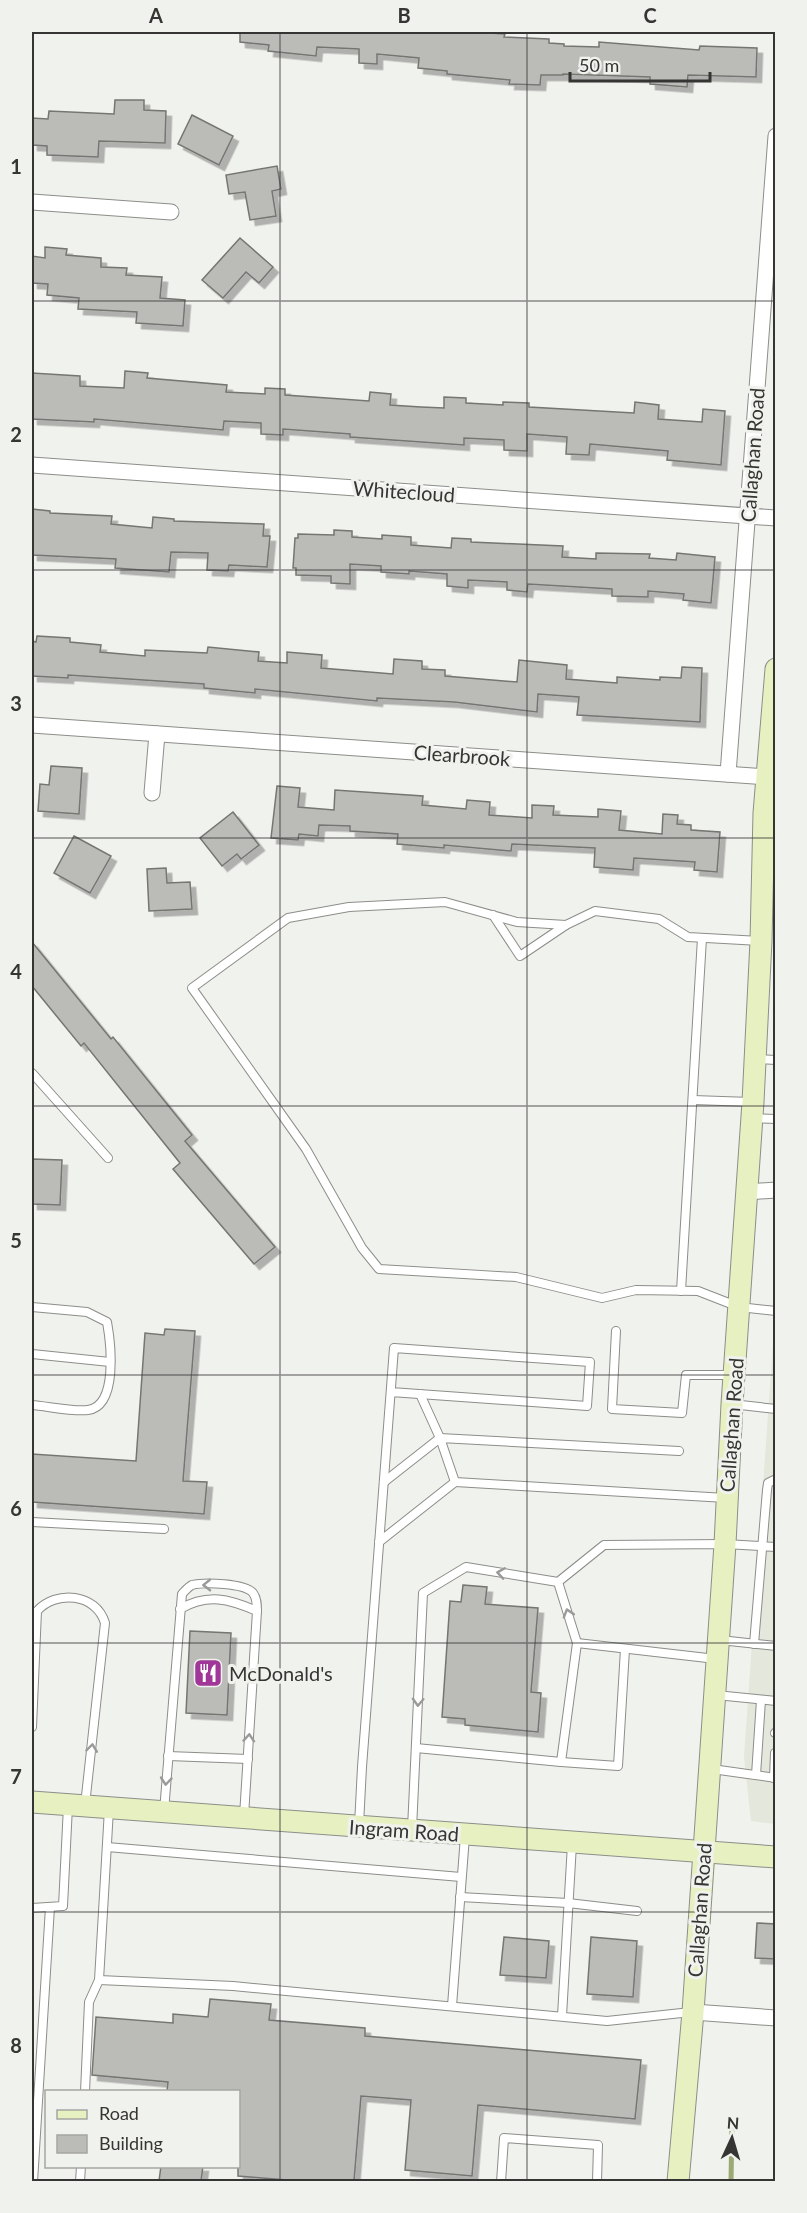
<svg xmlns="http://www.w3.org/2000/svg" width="807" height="2213" font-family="Lato,sans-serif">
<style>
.built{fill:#e4e7db}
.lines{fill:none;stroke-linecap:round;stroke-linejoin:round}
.stream{stroke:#9ba975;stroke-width:5}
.building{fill:#bbbcb8;stroke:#757672;stroke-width:1.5;filter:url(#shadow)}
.lane-casing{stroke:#8c8e89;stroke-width:10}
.street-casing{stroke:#8c8e89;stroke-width:17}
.secondary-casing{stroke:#8c8e89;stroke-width:23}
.lane{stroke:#fff;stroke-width:8}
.street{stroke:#fff;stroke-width:15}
.secondary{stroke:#e7f0c1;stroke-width:21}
.oneway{stroke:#9a9a99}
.grid{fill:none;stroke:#353533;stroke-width:1.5;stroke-opacity:0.55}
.labels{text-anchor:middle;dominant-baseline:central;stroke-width:6;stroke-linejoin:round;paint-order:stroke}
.street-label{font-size:20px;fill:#353533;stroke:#f0f2ed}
.poi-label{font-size:20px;fill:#353533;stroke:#f0f2ed;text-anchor:start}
.neatline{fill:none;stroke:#353533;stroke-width:2}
.grid-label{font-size:20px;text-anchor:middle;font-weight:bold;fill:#353533}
</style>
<defs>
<filter id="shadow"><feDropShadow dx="5.5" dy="5.5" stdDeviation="0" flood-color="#0004"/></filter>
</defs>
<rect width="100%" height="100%" fill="#f0f2ed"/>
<path class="built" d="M775,1314V1824L751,1821L744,1757Z"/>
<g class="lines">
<path class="stream" d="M731,2182L732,2122"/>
</g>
<g class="building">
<path d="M240,32H475L505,34L504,37L549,39V43L564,44V46L599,47V42L699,50L700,46L757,48L756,77L688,75L687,87L650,84V77L563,74V75H541L540,85L509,84L510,80L447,74V71L418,68L419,58L377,54V64L359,63V49L317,47L316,56L268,51L269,45L240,42Z"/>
<path d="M115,100H144V110L166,111L165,143L99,141L98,157L47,155V146L32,145V118L48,119L49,111L114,114Z"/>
<path d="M192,115L233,136L219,165L178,144Z"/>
<path d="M277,166L281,189L272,191L276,216L250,220L245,192L229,194L226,175Z"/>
<path d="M240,238L273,267L259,283L246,272L223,298L202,280Z"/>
<path d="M45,247L67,249L66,255L101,258V267L127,268L126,275L162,277L160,298L185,300L183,326L136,323L137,312L78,309L79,298L47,295L48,284L32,283V256L45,258Z"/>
<path d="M125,371L148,373L147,378L227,385L226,392L265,394V388L285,389V395L369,401L370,392L391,394L390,405L421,407L444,408V397L466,398V403L503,405V402L529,403V407L634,413L635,402L659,405L658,419L702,422L703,409L725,411L721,465L667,460L668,451L590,444L589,455L566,454L567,437L527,434V451L504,450V440L464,438V445L350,437V434L283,429V435L261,434V423L224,421L223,430L94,419V422L32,419V373L80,376V386L124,388Z"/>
<path d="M32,509L50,511V513L112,516L111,524L152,528L153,517L174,519V521L264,524L263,536H270L267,567L229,565L228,571L207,570L208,553L171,552L169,572L115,568L116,559L32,555Z"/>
<path d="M334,530L352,531V537L382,539V535L411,537V545L451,548L452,538L471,539V542L563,546L562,557L596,559V553L650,554L649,558L676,560L677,553L715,557L711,603L683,600L684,594L648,591V597L612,596V589L528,584L527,592L507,590V582L468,580V588L447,586V574L409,571V574L381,572V566L350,564V584L331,583V576L296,575V568H293L295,538H298V534L334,535Z"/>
<path d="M37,636L70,638V642L101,645L100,652L145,656V650L207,653L208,647L259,652L258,661L287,663V652L322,655L321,668L393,674L394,659L422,661V669L445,670V676L517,682L519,660L567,665L566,679L617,683V677L660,680V677L681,678L682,667L702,668L700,722L577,715L579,697L538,694L537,712L454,702L377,698V701L255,689V693L204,688V684L68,675V678L32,676V641L36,642Z"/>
<path d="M51,766L82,768L79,814L38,811L40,784L49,785Z"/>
<path d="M277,786L300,788L298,807L334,810L335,790L423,796L422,805L466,809L467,800L490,802L489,815L532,818V805L554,806L553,815L598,817V809L621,811L619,830L662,834L663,814L678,815L677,824L691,825V830L720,832L717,872L694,870L695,862L634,858L633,870L594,867L595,848L512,844L511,851L444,845V848L397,844L398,834L350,831V826L319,825L318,836L299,834L298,840L271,838Z"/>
<path d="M233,812L259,845L241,859L237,854L222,866L200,838Z"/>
<path d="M74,836L111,856L90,893L54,873Z"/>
<path d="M166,868L167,883L190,882L192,909L149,911L147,869Z"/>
<path d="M32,942L111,1039L113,1037L192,1135L185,1141L275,1247L254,1264L173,1169L180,1163L84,1043L81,1046L32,986Z"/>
<path d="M32,1159L62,1160L60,1205L32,1204Z"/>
<path d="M165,1329L195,1331L183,1481L207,1482L204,1514L32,1502V1454L136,1461L145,1333L164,1335Z"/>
<path d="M463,1585L487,1587L485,1604L538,1608L531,1692L541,1693L538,1732L465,1725V1719L442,1717L450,1601L461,1602Z"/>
<path d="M190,1631L231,1633L227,1715L186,1713Z"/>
<path d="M757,1923L776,1924V1959L755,1958Z"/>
<path d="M504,1937L549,1941L546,1978L500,1975Z"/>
<path d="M591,1937L637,1941L633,1997L587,1994Z"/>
<path d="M210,1999L271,2004L269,2020L365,2028V2036L641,2060L635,2119L478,2105L472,2176L405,2170L411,2100L361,2096L354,2181H299L238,2176V2091H167L168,2082L92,2075L96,2017L173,2023V2014L208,2017Z"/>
<path d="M161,2166H203L201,2181H159Z"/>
</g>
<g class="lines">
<g class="lane-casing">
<g id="lane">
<path d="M493,915L520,956L566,925"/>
<path d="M760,941L688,937L659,919L595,911L566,925L517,922L445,902L349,907L288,918L192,988L306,1149L362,1248L379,1269L516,1277L602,1298L636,1290L698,1291L739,1307L776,1311"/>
<path d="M756,1059L776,1060"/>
<path d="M32,1073L108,1158"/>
<path d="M693,1100L751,1102"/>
<path d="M753,1118L776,1119"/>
<path d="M681,1291L702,938"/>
<path d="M32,1307L87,1312L107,1322C111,1344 118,1406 88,1410C74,1412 46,1406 32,1405"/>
<path d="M616,1331L612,1409L682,1413L686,1375H733"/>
<path d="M32,1354L110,1362"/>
<path d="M732,1404L776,1409"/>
<path d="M679,1451L440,1438L455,1482L726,1498"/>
<path d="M384,1482L440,1438L420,1394"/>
<path d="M32,1522L164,1529"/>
<path d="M379,1542L455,1482"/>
<path d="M180,1609C208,1593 229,1599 257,1611"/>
<path d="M720,1640L776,1646"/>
<path d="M577,1643L716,1659"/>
<path d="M754,1644L767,1490L768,1483L776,1479"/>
<path d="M716,1695L776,1701"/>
<path d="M32,1727L37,1611C56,1590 96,1593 105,1623L85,1805"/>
<path d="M775,1733L776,1732"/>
<path d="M416,1748L561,1762L577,1643L558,1582"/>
<path d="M168,1756L248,1759"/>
<path d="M561,1762L618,1766L625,1649"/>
<path d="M712,1769L776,1778"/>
<path d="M756,1775L761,1700"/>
<path d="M774,1778L775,1753"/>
<path d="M109,1809L99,1980L233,1986L607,2021L691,2012"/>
<path d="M164,1811L182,1594C185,1591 188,1587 192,1585C204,1582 245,1583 253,1593C257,1598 257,1605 257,1611L244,1816"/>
<path d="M359,1825L362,1767L394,1348L590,1362L587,1406L391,1392"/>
<path d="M412,1829L423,1593L466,1567L558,1582L604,1545L725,1544L776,1547"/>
<path d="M107,1847L461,1877"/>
<path d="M460,1897L568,1903L637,1911"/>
<path d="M32,1908L63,1906L68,1806"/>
<path d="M452,2006L465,1836"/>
<path d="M562,2016L572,1844"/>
<path d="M85,2092L89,2002L99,1980"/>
<path d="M33,2182L50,1907"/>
<path d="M80,2182L81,2166"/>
<path d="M501,2182L504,2138L598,2145L597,2182"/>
</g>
</g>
<g class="street-casing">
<g id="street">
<path d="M32,202L171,212"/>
<path d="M32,465L776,518"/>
<path d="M32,725L767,777"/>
<path d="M728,774L776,136"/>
<path d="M152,793L157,734"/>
<path d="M747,1192L776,1190"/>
<path d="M693,2012L776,2018"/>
</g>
</g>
<g class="secondary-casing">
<g id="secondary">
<path d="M32,1802L776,1857"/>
<path d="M678,2182L693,2012L725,1544L732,1404L753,1102L761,941L764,813L776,669"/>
</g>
</g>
<use href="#lane" class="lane"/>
<use href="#street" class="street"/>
<use href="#secondary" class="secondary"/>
</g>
<defs><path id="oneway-chevron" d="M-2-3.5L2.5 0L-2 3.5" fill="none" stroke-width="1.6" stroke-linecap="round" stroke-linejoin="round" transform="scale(1.5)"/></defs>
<g class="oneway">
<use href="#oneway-chevron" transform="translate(501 1573) rotate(-171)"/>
<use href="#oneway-chevron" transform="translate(207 1585) rotate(179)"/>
<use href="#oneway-chevron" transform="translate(568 1613) rotate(-107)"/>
<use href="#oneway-chevron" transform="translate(418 1702) rotate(92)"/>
<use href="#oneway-chevron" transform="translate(249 1738) rotate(-86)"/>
<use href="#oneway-chevron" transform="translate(92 1748) rotate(-83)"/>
<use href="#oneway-chevron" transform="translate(166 1781) rotate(95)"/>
</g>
<path class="grid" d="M280,32V2182M527,32V2182M32,301H776M32,570H776M32,838H776M32,1106H776M32,1375H776M32,1643H776M32,1912H776"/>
<defs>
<g id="restaurant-square" transform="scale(1.5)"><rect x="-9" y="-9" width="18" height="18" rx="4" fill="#9f3698" stroke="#f0f2ed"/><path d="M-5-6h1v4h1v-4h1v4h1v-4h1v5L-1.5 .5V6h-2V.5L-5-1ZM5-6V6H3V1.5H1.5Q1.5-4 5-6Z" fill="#fff"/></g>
</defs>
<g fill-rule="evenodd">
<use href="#restaurant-square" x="208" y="1673"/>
</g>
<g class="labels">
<g class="street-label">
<text transform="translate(752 455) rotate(-86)">Callaghan Road</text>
<text transform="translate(404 491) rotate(4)">Whitecloud</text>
<text transform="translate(462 755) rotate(4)">Clearbrook</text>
<text transform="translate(731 1425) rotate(-86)">Callaghan Road</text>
<text transform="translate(404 1830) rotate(4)">Ingram Road</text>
<text transform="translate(699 1910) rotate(-86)">Callaghan Road</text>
</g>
<g class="poi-label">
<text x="229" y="1673">McDonald's</text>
</g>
</g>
<rect width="807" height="2213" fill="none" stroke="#f0f2ed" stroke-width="66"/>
<rect x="45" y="2090" width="195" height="78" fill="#f0f2ed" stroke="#a5a6a3" stroke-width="1.5"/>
<rect x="57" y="2110" width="30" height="9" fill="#e7f0c1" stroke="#a5a6a3" stroke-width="1.5"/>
<text x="99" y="2120" font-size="18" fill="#353533">Road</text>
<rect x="57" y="2135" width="30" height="18" fill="#bbbcb8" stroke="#a5a6a3" stroke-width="1.5"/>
<text x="99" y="2150" font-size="18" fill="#353533">Building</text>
<g transform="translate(732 2138) rotate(4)" stroke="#f0f2ed" stroke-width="4.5" paint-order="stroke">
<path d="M0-4.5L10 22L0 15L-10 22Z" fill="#353533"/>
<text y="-9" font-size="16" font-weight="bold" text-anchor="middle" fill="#353533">N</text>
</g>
<path d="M570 72v9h140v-9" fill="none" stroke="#353533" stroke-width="3"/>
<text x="579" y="72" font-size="18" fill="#353533" stroke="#f0f2ed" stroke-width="4.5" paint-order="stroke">50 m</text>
<rect x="33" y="33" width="741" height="2147" class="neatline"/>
<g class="grid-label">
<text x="156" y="23">A</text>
<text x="404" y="23">B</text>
<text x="650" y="23">C</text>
<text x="16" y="174">1</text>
<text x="16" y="442">2</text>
<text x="16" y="711">3</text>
<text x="16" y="979">4</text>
<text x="16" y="1248">5</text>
<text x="16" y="1516">6</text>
<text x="16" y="1784">7</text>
<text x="16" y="2053">8</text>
</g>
</svg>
